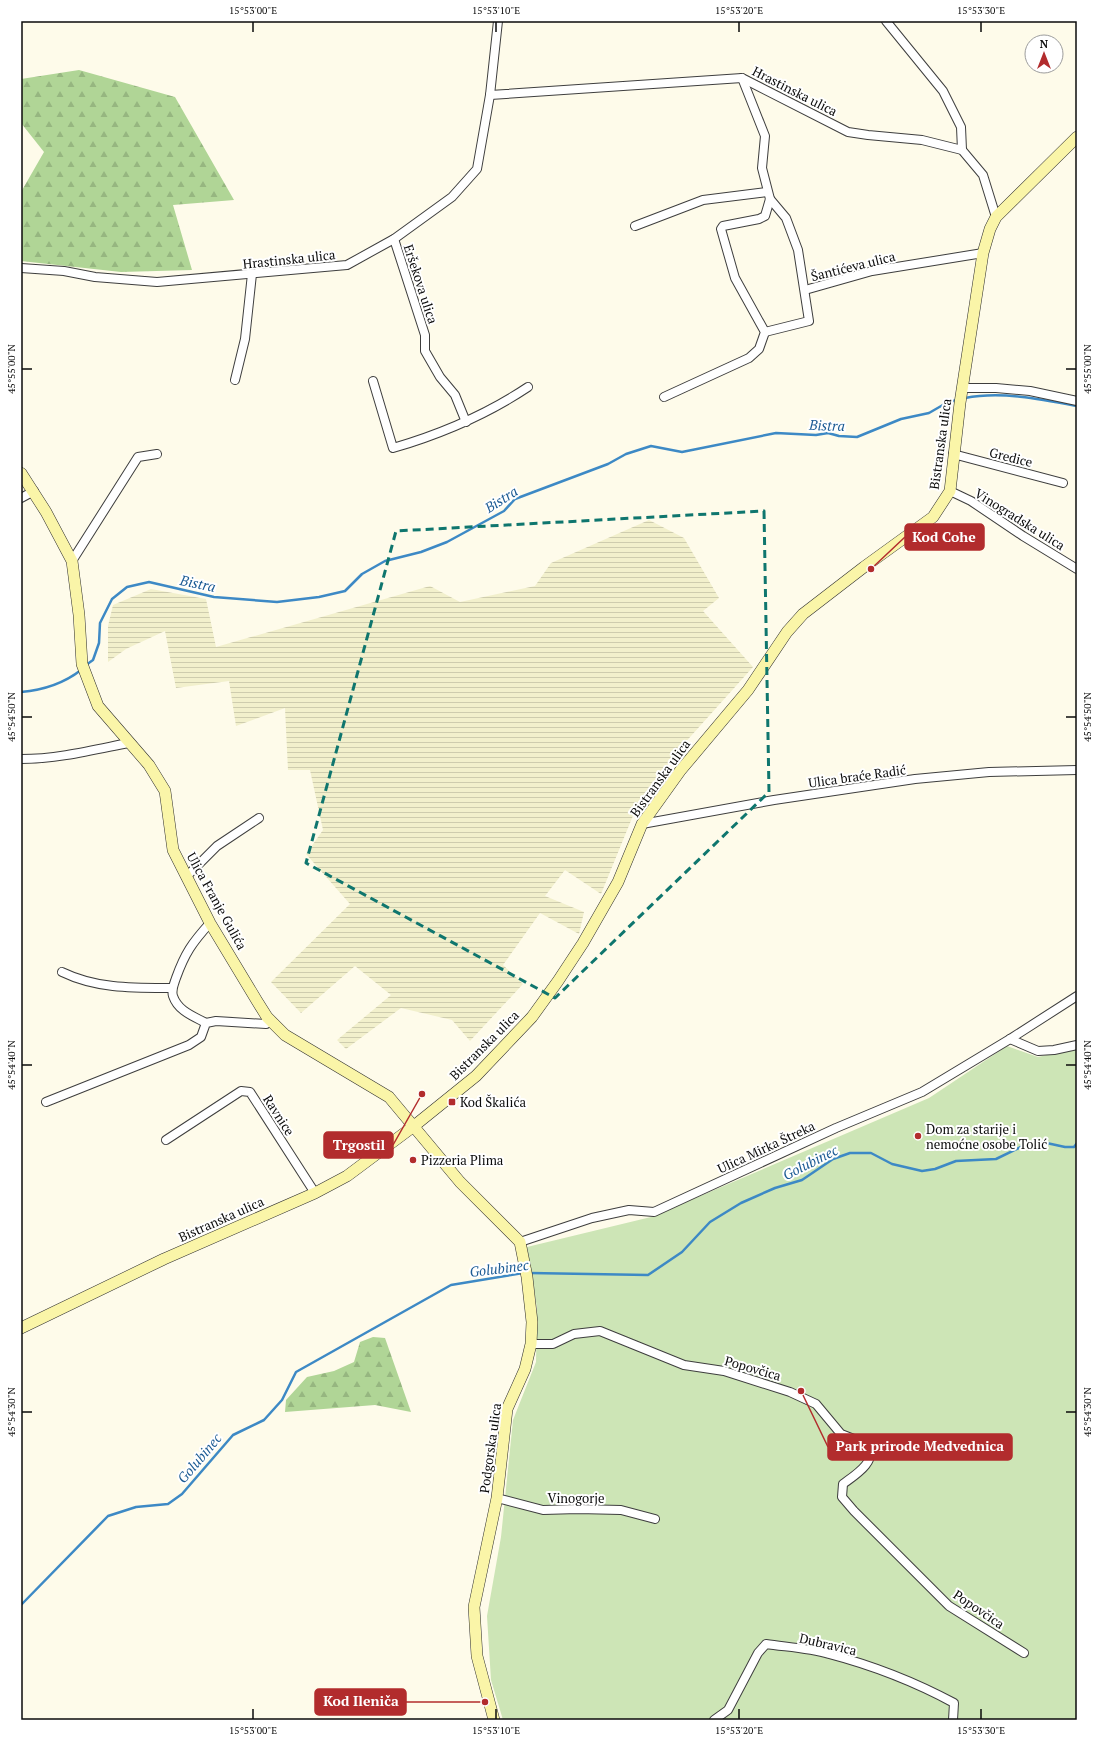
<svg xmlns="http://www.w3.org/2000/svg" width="1098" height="1741" font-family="'PT Serif',serif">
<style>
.farmland{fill:url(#farmland-rules)}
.forest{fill:url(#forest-firs)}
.park{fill:#cde5b6}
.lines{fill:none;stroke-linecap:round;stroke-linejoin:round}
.stream{stroke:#3d89c5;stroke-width:2.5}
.street-casing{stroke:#3e3e3e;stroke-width:10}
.secondary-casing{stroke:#2d2d2d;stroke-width:12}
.street{stroke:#fff;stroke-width:8}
.secondary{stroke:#faf5a8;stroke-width:11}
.marked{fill:none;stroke:#0f766e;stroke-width:3;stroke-dasharray:8 5;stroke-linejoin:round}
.ticks{fill:none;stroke:#0b0b0b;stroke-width:1.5}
.poi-dot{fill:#b22c2d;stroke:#fff;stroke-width:1.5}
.labels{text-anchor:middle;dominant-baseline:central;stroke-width:4;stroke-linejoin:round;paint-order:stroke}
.street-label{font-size:13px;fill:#0b0b0b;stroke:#fff}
.poi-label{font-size:13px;fill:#0b0b0b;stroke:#fff;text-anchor:start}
.water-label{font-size:14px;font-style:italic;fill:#1c5b94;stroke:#fff}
.leader{fill:none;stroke:#b22c2d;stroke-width:1.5}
.callout-dot{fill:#b22c2d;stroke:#fff;stroke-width:1.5}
.callout{fill:#b22c2d;stroke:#b22c2d;stroke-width:1.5}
.callout-label{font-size:14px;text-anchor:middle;font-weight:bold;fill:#fff}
.neatline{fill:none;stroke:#0b0b0b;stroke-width:1.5}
.ticks-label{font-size:10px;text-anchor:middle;fill:#0b0b0b}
</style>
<defs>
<pattern id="farmland-rules" width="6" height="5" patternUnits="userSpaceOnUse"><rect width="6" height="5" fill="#f2f0cc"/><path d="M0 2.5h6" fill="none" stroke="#ceccae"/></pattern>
<pattern id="forest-firs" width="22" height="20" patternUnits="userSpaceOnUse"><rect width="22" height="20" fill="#b0d596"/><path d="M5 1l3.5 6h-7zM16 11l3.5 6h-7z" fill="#96b680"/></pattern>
</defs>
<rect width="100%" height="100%" fill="#fefbea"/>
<path class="farmland" d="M649,520L684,538L719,598L703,611L753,667L682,746L639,801L601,894L565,870L545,896L584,912L579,934L540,913L503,965L523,984L470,1041L452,1020L401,1008L346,1049L337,1040L391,995L355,966L301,1013L271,982L350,904L306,854L323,830L310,770H288L285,708L236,726L229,681L176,688L165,631L126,649L108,662V626L113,605L151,589L206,599L216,647L430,586L460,602L535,586L551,563Z"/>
<g class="forest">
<path d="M79,70L175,97L234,200L173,205L192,270L121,272L21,261V192L44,152L21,123V79Z"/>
<path d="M373,1337L385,1338L411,1412L375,1405L285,1412L286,1400L307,1377L334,1371L354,1362L360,1342Z"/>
</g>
<path class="park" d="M1007,1046L1038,1057L1077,1048V1720H503L491,1680L487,1616L501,1537L513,1420L536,1362L537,1308L527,1247L651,1217L929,1098Z"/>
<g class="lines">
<g class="stream">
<path d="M965,398C1001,391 1041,399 1077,406"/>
<path d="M86,665L93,660L99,643L100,623L112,599L127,587L149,582L214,597L277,602L319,597L345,591L362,574L385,561L421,552L447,542L504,511L515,499L608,464L626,454L651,446L682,452L776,433L816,435L828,433L839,436L857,437L901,419L929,413L948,402L958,400"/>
<path d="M21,692C44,690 63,684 81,670"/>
<path d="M530,1273L648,1275L682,1252L710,1222L741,1203L775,1188L802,1180L833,1159L850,1153H871L892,1164L922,1171L935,1169L956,1161L996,1159L1025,1145L1042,1142L1065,1147H1074L1077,1143"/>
<path d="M21,1605L108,1516L136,1507L168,1504L182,1494L233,1435L264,1420L282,1400L296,1372L451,1285L523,1273"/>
</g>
<g class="street-casing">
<g id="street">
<path d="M886,21L943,91L961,127L962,150"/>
<path d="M490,95L742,78L848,132L868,135L922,140L962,150L983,175L996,217"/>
<path d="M635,226L703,200L767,192"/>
<path d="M394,239L425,335V351L440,377L455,395L466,422"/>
<path d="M21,268L64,271L95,277L157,282L347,265L394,239L452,197L477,169L490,95L498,21"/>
<path d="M805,290L872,271L983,253"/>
<path d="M765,332L809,321L798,250L786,218L770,199"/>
<path d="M235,380L245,339L252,274"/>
<path d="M373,381L393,448C441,434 486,415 528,387"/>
<path d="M963,388H996L1030,391L1077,401"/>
<path d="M664,397L749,358L759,349L765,332L735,278L721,229L723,226L759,219L765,216L770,199L762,168L765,136L742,78"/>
<path d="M953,454L1063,483"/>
<path d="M950,491L971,501L1023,536L1077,569"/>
<path d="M21,498L34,491"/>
<path d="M72,561L138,457L157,454"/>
<path d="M21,759C57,759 93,750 128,743"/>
<path d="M642,824L774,800L915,779L989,772L1077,770"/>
<path d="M186,877L217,846L259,818"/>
<path d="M62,972C97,989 134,988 172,988"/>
<path d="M206,1023C193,1016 178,1011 173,996C171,990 174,984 176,978C185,953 192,943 210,923"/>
<path d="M1010,1039L1038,1051L1054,1050L1077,1045"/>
<path d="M46,1102L189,1045L201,1037L206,1023L216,1021L266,1024L267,1017"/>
<path d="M166,1140L241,1091L250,1092L315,1193"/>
<path d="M520,1242L592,1218L629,1210L654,1212L836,1128L922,1092L1010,1039L1077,996"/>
<path d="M531,1344H553L574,1334L600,1331L684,1365L724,1371L790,1392L816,1404L841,1434L869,1445C877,1462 855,1475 843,1484L842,1497L854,1511L949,1606L1024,1653"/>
<path d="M497,1498L543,1510L578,1509L621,1510L655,1519"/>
<path d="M714,1720L728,1710L758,1653L766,1644C786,1647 809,1648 829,1654C871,1665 915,1682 954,1703L953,1720"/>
</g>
</g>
<g class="secondary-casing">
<g id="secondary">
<path d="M21,473L46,512L72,561L79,615L82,664L98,706L149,765L165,791L173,850L210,923L257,1001L267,1017L285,1035L389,1097L460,1182L520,1242L527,1277L532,1322L531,1344L525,1369L507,1409L497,1498L474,1607L477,1656L494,1720"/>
<path d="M21,1328L164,1259L315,1193L347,1176L414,1126L476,1076L532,1017L558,981L583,943L618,882L642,824L680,771L748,690L787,632L803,614L864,567L933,517L950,491L960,403L983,253L990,229L996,217L1077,137"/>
</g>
</g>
<use href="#street" class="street"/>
<use href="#secondary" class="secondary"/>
</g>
<path class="marked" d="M764,511L769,792L555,998L306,863L396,531Z"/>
<path class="ticks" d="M253,22V32M496,22V32M739,22V32M981,22V32M22,369H32M1066,369H1076M22,717H32M1066,717H1076M22,1065H32M1066,1065H1076M22,1412H32M1066,1412H1076M253,1709V1719M496,1709V1719M739,1709V1719M981,1709V1719"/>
<g class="poi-dot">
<rect x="448" y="1098" width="8" height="8" rx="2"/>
<circle cx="918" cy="1136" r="4"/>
<circle cx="413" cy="1160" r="4"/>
</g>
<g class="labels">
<g class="street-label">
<text transform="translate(795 91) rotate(27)">Hrastinska ulica</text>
<text transform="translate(289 259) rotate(-6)">Hrastinska ulica</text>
<text transform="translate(853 266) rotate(-14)">Šantićeva ulica</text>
<text transform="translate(421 284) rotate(72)">Eršekova ulica</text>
<text transform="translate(940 444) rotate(-82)">Bistranska ulica</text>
<text transform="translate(1011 457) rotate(14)">Gredice</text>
<text transform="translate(1020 519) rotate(32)">Vinogradska ulica</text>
<text transform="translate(857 776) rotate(-8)">Ulica braće Radić</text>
<text transform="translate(660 778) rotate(-54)">Bistranska ulica</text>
<text transform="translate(217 901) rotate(61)">Ulica Franje Gulića</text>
<text transform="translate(484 1045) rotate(-45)">Bistranska ulica</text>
<text transform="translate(279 1115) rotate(57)">Ravnice</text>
<text transform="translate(766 1147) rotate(-25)">Ulica Mirka Štreka</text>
<text transform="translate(221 1219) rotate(-24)">Bistranska ulica</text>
<text transform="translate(753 1368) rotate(16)">Popovčica</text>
<text transform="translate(490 1448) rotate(-82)">Podgorska ulica</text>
<text x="576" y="1498">Vinogorje</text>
<text transform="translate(979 1609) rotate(34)">Popovčica</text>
<text transform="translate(828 1644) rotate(13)">Dubravica</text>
</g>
<g class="poi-label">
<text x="460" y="1102">Kod Škalića</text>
<text x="926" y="1129">Dom za starije i<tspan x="926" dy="15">nemoćne osobe Tolić</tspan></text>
<text x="421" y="1160">Pizzeria Plima</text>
</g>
<g class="water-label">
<text transform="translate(827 425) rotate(2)">Bistra</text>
<text transform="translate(501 499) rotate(-33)">Bistra</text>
<text transform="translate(198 583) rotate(12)">Bistra</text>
<text transform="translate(810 1162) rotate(-27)">Golubinec</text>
<text transform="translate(499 1268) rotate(-7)">Golubinec</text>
<text transform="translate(199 1458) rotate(-50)">Golubinec</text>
</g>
</g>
<path class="leader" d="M871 569L905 537M422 1094L393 1145M801 1391L828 1447M485 1702L406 1702"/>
<g class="callout-dot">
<circle cx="871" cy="569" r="4"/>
<circle cx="422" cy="1094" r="4"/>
<circle cx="801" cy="1391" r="4"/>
<circle cx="485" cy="1702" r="4"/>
</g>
<g class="callout">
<rect x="905" y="524" width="79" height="26" rx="4"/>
<rect x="324" y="1132" width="69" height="26" rx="4"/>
<rect x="828" y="1434" width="184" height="26" rx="4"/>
<rect x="315" y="1689" width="91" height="26" rx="4"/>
</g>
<g class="callout-label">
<text x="944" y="542">Kod Cohe</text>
<text x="359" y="1150">Trgostil</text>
<text x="920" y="1451">Park prirode Medvednica</text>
<text x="361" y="1706">Kod Ileniča</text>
</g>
<rect width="1098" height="1741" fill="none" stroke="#ffffff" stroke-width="44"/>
<g transform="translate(1044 54)"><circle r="19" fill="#ffffff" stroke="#9d9d9d"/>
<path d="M0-3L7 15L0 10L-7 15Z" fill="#b22c2d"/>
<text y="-6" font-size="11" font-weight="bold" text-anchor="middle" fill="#0b0b0b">N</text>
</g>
<rect x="22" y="22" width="1054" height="1697" class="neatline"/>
<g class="ticks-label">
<text x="253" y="14">15°53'00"E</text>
<text x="496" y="14">15°53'10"E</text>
<text x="739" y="14">15°53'20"E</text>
<text x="981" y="14">15°53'30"E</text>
<text transform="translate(11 369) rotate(-90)" y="4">45°55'00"N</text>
<text transform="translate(1087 369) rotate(-90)" y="4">45°55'00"N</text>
<text transform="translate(11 717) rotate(-90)" y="4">45°54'50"N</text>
<text transform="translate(1087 717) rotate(-90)" y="4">45°54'50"N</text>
<text transform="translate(11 1065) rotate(-90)" y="4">45°54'40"N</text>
<text transform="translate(1087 1065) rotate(-90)" y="4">45°54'40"N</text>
<text transform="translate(11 1412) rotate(-90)" y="4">45°54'30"N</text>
<text transform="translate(1087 1412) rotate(-90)" y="4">45°54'30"N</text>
<text x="253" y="1734">15°53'00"E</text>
<text x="496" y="1734">15°53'10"E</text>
<text x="739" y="1734">15°53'20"E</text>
<text x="981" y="1734">15°53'30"E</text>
</g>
</svg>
